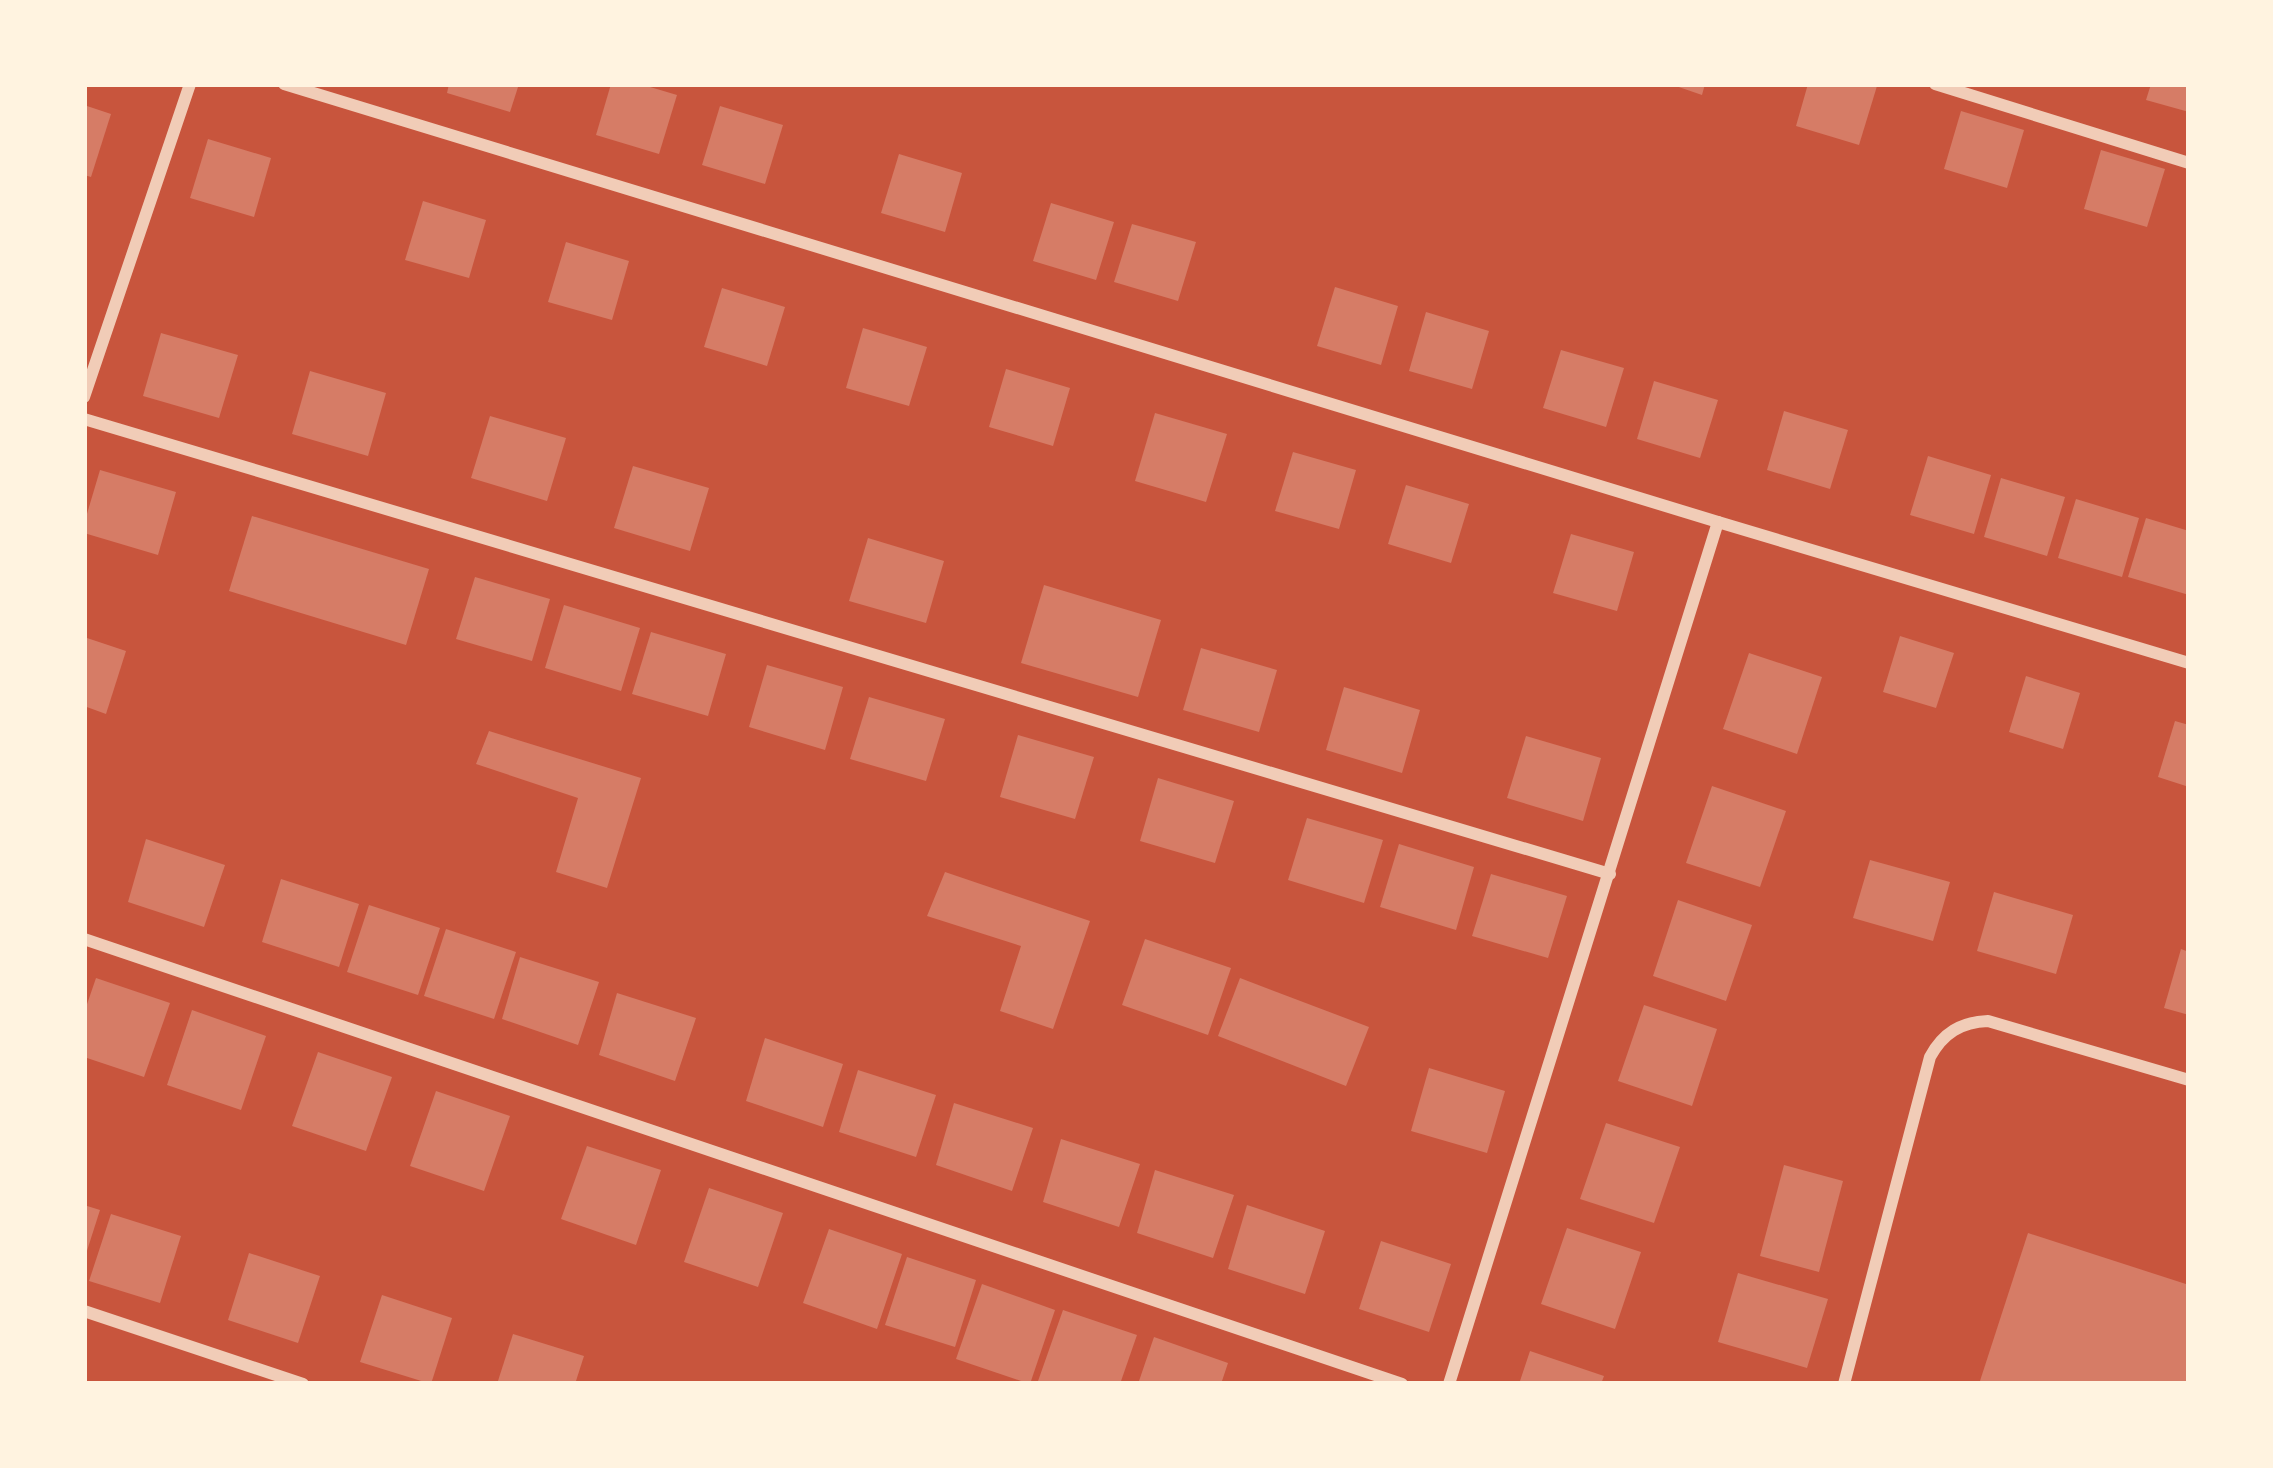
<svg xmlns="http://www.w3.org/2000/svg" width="2273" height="1468" font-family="'IBM Plex Sans',sans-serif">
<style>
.building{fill:#d67c66}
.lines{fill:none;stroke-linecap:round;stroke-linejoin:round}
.minor{stroke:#f1ccb7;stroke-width:12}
</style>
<rect width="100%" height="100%" fill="#c8553d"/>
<g class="building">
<path d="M449,84H519L510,112L447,93Z"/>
<path d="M611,84H640L677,95L659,154L596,135Z"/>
<path d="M1670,84H1705L1702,95Z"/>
<path d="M1808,84L1877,86L1859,145L1796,126Z"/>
<path d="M2151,84H2189V112L2146,100Z"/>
<path d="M84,105L111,114L91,177L84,175Z"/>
<path d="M720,106L783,125L765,184L702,165Z"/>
<path d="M1961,111L2024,130L2007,188L1944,169Z"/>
<path d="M208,139L271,158L254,217L190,198Z"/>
<path d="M2101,150L2165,169L2147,227L2084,209Z"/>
<path d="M899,154L962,173L945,232L881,213Z"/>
<path d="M423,201L486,220L469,278L405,260Z"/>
<path d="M1051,203L1114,222L1096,280L1033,261Z"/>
<path d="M1132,224L1196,242L1178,301L1114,282Z"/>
<path d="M566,242L629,261L612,320L548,302Z"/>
<path d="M1335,287L1398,306L1381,365L1317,346Z"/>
<path d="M722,288L785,307L767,366L704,347Z"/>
<path d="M1426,312L1489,331L1472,389L1409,371Z"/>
<path d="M863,328L927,347L909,406L846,388Z"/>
<path d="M161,333L238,355L219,418L143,396Z"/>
<path d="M1561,350L1624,368L1606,427L1543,408Z"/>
<path d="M1006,369L1070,388L1053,446L989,427Z"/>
<path d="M310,371L386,393L368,456L292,434Z"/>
<path d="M1654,381L1718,400L1700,458L1637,439Z"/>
<path d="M1784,411L1848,430L1830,489L1767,470Z"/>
<path d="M1155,413L1227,434L1206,502L1135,481Z"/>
<path d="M490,416L566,438L547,501L471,478Z"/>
<path d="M1293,452L1356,470L1339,529L1275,511Z"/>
<path d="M1928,456L1991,475L1974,534L1910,515Z"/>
<path d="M633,466L709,488L690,551L614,528Z"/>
<path d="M100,470L176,492L158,555L84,533V524Z"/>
<path d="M2001,478L2065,497L2047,556L1984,537Z"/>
<path d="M1406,485L1469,504L1451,563L1388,544Z"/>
<path d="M2076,499L2139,518L2122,577L2058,558Z"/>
<path d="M252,516L429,569L406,645L229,591Z"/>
<path d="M2146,518L2189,531V595L2128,577Z"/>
<path d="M1571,534L1634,552L1617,611L1553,593Z"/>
<path d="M868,538L944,561L926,623L849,601Z"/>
<path d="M475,577L550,599L532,661L456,639Z"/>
<path d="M1044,585L1161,620L1138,697L1021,663Z"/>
<path d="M564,605L640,628L621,691L545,668Z"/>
<path d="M651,632L726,654L708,716L632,694Z"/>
<path d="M1900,636L1954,653L1936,708L1883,692Z"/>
<path d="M84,637L126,651L106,714L84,706Z"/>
<path d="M1201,648L1277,670L1259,732L1183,710Z"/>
<path d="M1749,653L1822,677L1797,754L1723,729Z"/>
<path d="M767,665L843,687L825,750L749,727Z"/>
<path d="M2026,676L2080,693L2063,749L2009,732Z"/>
<path d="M1344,687L1420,710L1402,773L1326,750Z"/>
<path d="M869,697L945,719L926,781L850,759Z"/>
<path d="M2175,721L2189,725V787L2158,777Z"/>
<path d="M489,731L641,778L607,888L556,872L578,798L476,764Z"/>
<path d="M1018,735L1094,757L1075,819L1000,797Z"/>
<path d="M1526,736L1601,758L1583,821L1507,798Z"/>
<path d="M1158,778L1234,801L1215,863L1140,841Z"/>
<path d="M1712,786L1786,811L1760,887L1686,863Z"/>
<path d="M1307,818L1383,840L1364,903L1288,880Z"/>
<path d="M146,839L225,865L204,927L128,902Z"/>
<path d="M1399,844L1474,867L1456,930L1380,907Z"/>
<path d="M1870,860L1950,882L1933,941L1853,918Z"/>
<path d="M945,872L1090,921L1053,1029L1000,1011L1021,946L927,916Z"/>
<path d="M1491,874L1567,896L1548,958L1472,936Z"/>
<path d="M281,879L359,904L339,967L262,942Z"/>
<path d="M1994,892L2073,915L2056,974L1977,951Z"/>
<path d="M1678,900L1752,925L1726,1001L1653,976Z"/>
<path d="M369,905L440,928L418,995L347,972Z"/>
<path d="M446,929L516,952L494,1019L424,996Z"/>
<path d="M1145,939L1231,968L1208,1035L1122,1005Z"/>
<path d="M2181,949L2189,952V1015L2164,1008Z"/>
<path d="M520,957L599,982L578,1045L502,1019Z"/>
<path d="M96,978L170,1003L144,1077L84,1057V1013Z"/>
<path d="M1240,978L1369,1027L1346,1086L1218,1036Z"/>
<path d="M617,993L696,1018L675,1081L599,1055Z"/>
<path d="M1644,1005L1717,1029L1692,1106L1618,1081Z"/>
<path d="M192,1010L266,1036L241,1110L167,1085Z"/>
<path d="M765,1038L843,1064L823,1127L746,1101Z"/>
<path d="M318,1052L392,1077L366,1151L292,1126Z"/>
<path d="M1429,1068L1505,1091L1487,1153L1411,1131Z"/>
<path d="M858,1070L936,1095L916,1157L839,1132Z"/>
<path d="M436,1091L510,1116L484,1191L410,1166Z"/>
<path d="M954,1103L1033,1128L1012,1191L936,1165Z"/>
<path d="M1606,1123L1680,1147L1654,1223L1580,1199Z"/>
<path d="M1061,1139L1140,1164L1119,1227L1043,1202Z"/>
<path d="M587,1146L661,1170L636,1245L561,1219Z"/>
<path d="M1784,1165L1843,1181L1819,1272L1760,1256Z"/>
<path d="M1155,1170L1234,1195L1213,1258L1137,1233Z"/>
<path d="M709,1188L783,1213L758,1287L684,1262Z"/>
<path d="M84,1205L100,1210L85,1257H84Z"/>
<path d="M1247,1205L1325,1231L1305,1294L1228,1269Z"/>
<path d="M111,1214L181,1236L160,1303L89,1281Z"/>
<path d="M1567,1228L1641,1252L1615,1329L1541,1304Z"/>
<path d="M829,1229L902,1254L877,1329L803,1303Z"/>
<path d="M2028,1233L2189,1285V1384H1979Z"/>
<path d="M1381,1241L1451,1264L1429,1332L1359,1309Z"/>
<path d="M249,1253L320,1276L298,1343L228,1320Z"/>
<path d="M907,1257L976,1280L955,1347L885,1325Z"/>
<path d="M1738,1273L1828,1299L1807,1368L1718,1342Z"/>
<path d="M982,1284L1055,1310L1030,1384L956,1359Z"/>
<path d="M382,1295L452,1318L431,1384L360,1362Z"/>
<path d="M1063,1310L1137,1335L1120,1384H1037Z"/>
<path d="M513,1334L584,1356L575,1384H497Z"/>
<path d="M1154,1337L1228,1363L1221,1384H1138Z"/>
<path d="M1530,1351L1604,1376L1601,1384H1519Z"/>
</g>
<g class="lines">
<g class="minor">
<path d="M284,84L1718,522L2189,663"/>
<path d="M1935,84L2189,163"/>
<path d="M84,397L190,84"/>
<path d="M84,419L1610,874"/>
<path d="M84,939L1402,1384"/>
<path d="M84,1311L303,1384"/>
<path d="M1449,1384L1718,522"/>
<path d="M1844,1384L1930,1057C1943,1033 1961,1022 1988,1021L2189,1080"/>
</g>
</g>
<rect width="2273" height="1468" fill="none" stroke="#fff3e0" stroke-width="174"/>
</svg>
